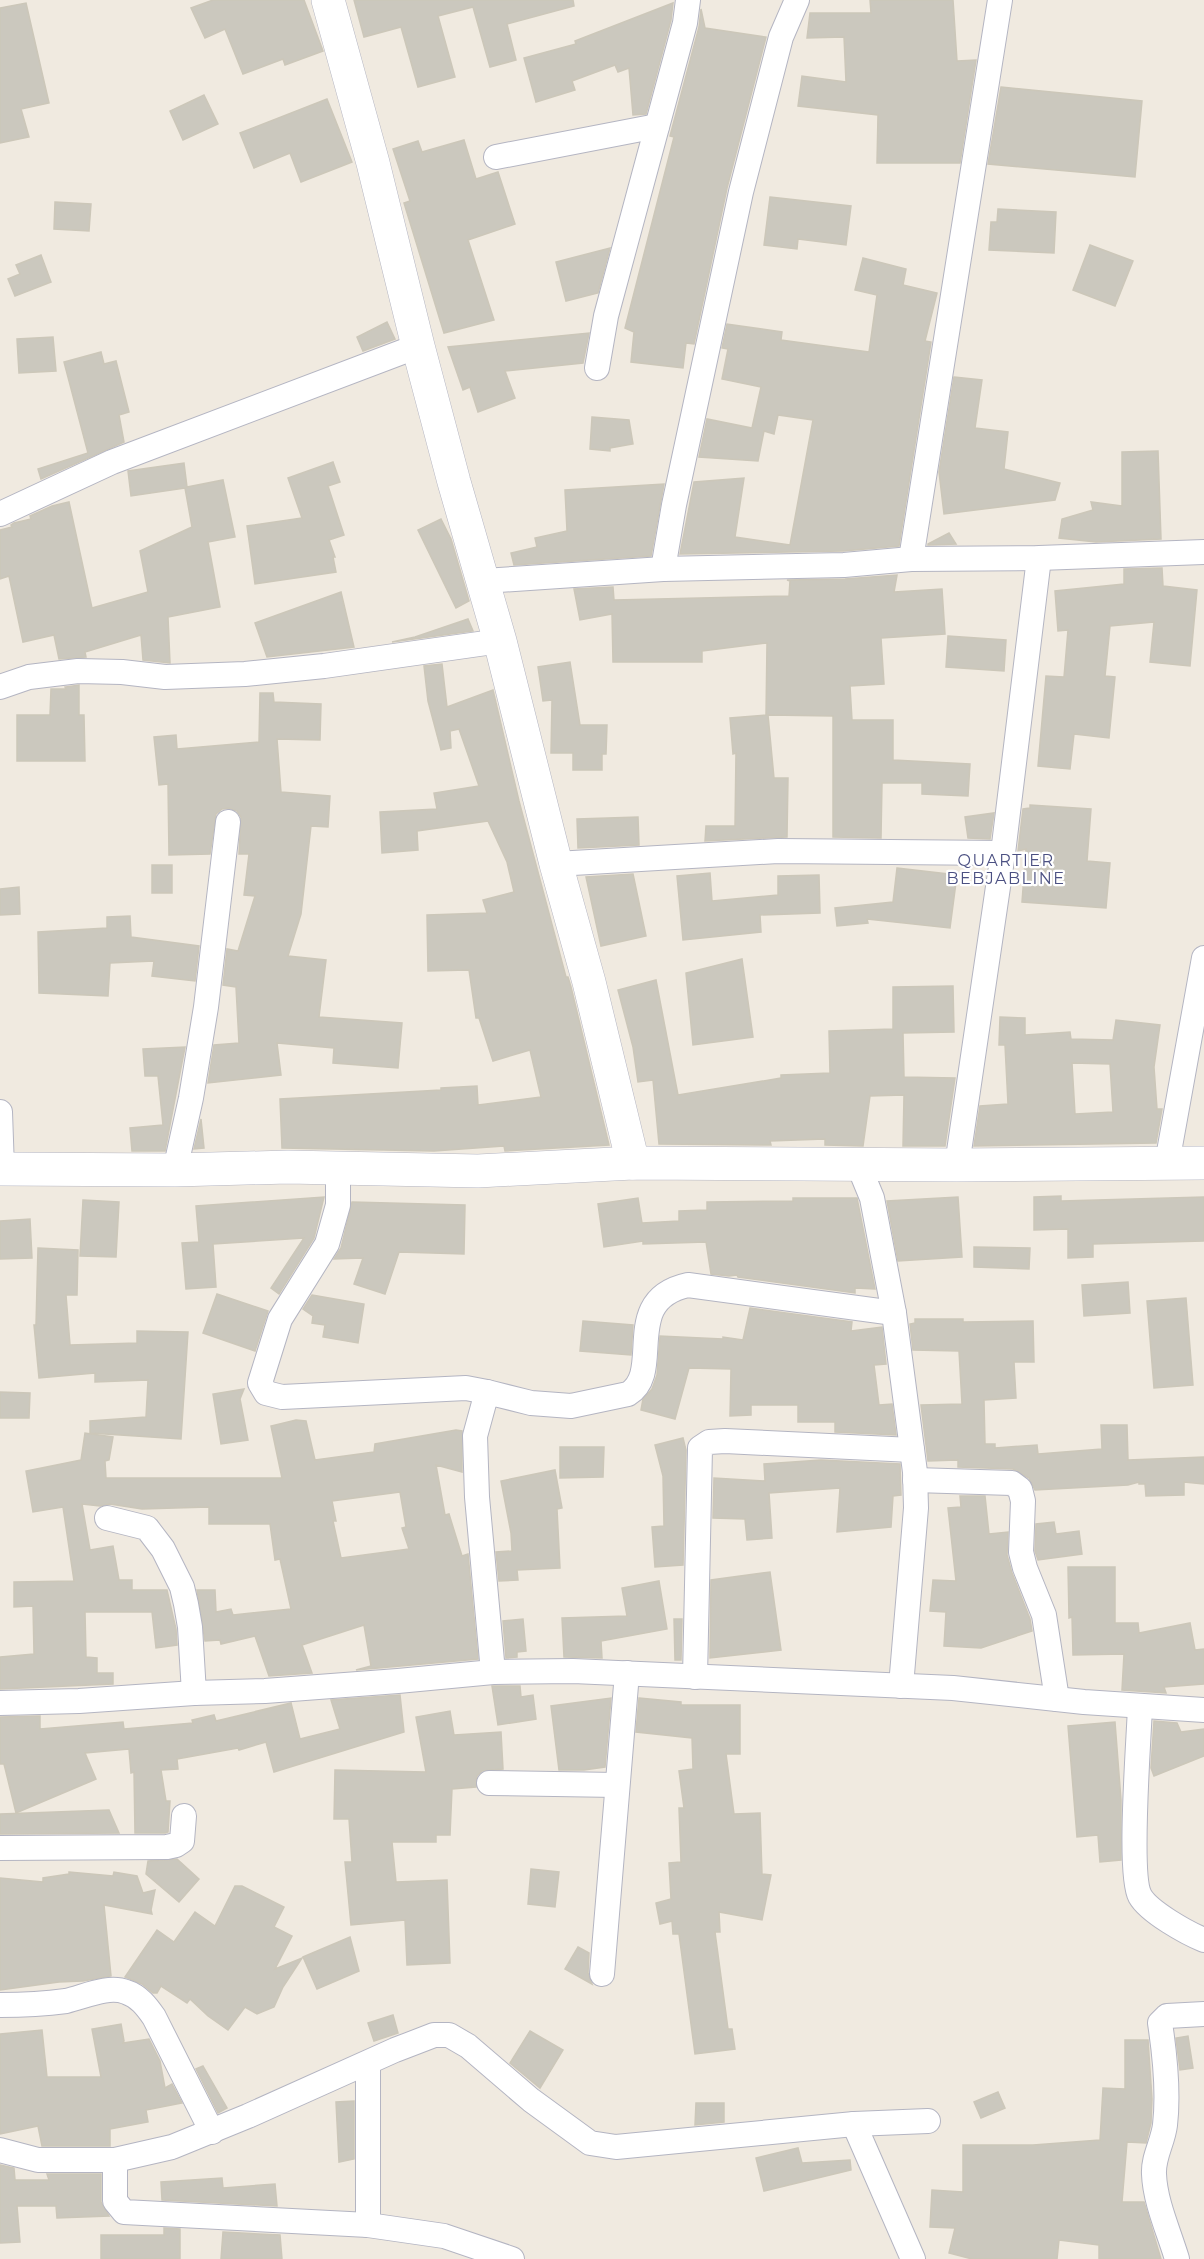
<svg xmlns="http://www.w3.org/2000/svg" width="1204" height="2259" font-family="Montserrat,sans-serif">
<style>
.building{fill:#cbc8be;stroke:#ccc7b9;stroke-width:1.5;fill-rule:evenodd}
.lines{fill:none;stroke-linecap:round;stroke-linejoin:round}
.street-casing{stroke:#b4b5c2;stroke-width:26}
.secondary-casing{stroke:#b4b5c2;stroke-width:34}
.street{stroke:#fff;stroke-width:24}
.secondary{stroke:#fff;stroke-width:33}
.labels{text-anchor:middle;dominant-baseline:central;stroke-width:4.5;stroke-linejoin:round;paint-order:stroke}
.neighbourhood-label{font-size:16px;letter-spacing:1.5px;fill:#4b5082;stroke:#fff}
</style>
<rect width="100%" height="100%" fill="#f0eae0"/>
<g class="building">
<path d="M213,0H304L323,51L285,65L283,59L243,74L225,29L205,38L191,8Z"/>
<path d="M354,0H573L574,6L507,24L516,60L490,67L473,7L438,16L455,77L418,87L401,27L364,37Z"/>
<path d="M870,0H953L957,61L976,60L960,163H877L878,115L798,106L802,76L846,82L844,37L807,38L810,13H871Z"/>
<path d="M26,3L49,103L21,109L29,137L0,143V8Z"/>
<path d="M673,3L671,20L646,114L633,115L629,68L618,72L615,65L572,81L575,90L536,102L524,58L576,44L575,41Z"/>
<path d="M701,9L705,28L766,37L727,188L694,344L686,343L683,368L631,362L634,332L625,328L674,137L670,136L699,27Z"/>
<path d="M1001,87L1142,101L1135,177L988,164Z"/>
<path d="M204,95L218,124L183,140L170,111Z"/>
<path d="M327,99L352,162L301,182L290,153L254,168L240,133Z"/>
<path d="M464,140L476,179L498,172L515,224L468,240L494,320L444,333L404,203L410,201L393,149L418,141L422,152Z"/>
<path d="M770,197L851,206L846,245L798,239L797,249L764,245Z"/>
<path d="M55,202L91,204L89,231L54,229Z"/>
<path d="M998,209L1056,212L1054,253L989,250L991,222H997Z"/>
<path d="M1090,245L1133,261L1115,306L1073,290Z"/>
<path d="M610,248L598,293L566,301L556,262Z"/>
<path d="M41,255L51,282L15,296L8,279L20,274L16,265Z"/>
<path d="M863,258L906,269L903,285L937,293L925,341L931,342L899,546L843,551L680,554L694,482L744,478L735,537L790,545L813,420L778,415L774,434L764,431L758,461L699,457L707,419L752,428L761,387L722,379L728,349L722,348L727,324L782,332L781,340L869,352L877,295L855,290Z"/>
<path d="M387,322L395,339L363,351L357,337Z"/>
<path d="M589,333L583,363L505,371L515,398L478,412L470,387L463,390L448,347Z"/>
<path d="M53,337L56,371L19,373L17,339Z"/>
<path d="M101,352L104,364L116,361L129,412L119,415L124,442L41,479L38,469L88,453L64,362Z"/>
<path d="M954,377L982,380L975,428L1008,432L1004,469L1060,483L1055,500L944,514L939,472Z"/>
<path d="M592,417L629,420L633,444L610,448V451L590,449Z"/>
<path d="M1158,451L1161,539L1096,542L1059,538L1062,519L1093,510L1091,502L1122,506V452Z"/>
<path d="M333,462L340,482L328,486L344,535L329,540L335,557H333L336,572L255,584L247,526L302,518L288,478Z"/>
<path d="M184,463L187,487L223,480L235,537L208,542L220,607L168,617L170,663L143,660L141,635L85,652L86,657L59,659L54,635L23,642L9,576L0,579V530L12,527L11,525L14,523L31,519L30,516L52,506L69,502L92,608L148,592L140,551L192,527L185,488L131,496L128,471Z"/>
<path d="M664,484L651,556L514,565L511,553L537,547L535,538L567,531L565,490Z"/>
<path d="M441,519L451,539L469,601L456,608L418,530Z"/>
<path d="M949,533L956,544L928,545V544Z"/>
<path d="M1162,568L1163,586L1197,590L1190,666L1150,662L1154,622L1110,626L1105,676L1115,677L1109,738L1074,734L1070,769L1038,766L1046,676L1064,677L1068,630L1058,631L1055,591L1124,584V569Z"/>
<path d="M897,575L894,592L942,589L945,634L881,638L884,684L850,686L852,720H893V760L970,764L968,796L922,794V783H882L881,838L833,837V716L768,715L774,778H788L787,837L705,841L706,826H735L736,753L733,754L730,718L766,715L767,643L702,651V662H613L612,614L580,620L574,589L613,587L614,600L789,596L790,581L787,580L845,579Z"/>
<path d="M341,592L354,647L267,657L255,623Z"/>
<path d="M468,619L473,631L392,642L415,637Z"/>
<path d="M948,636L1006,640L1004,671L946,667Z"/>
<path d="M570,662L580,725H607L606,754H602V770H573V753H551L552,700L543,701L538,667Z"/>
<path d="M442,664L447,707L493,690L519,801L566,977H568L571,987L609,1145L505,1151L504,1146L434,1151L282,1148L280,1099L441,1090V1088L477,1086L478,1105L541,1097L530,1050L493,1061L479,1018H476L469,970L428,971L427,915L487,913L483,900L514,892L507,862L488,821L417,831L418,850L382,853L380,812L437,809L434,793L479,786L459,729L450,731L451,748L441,750L428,701L424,666Z"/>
<path d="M79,685V715H84L85,761H17V715H50L51,689H66L65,687Z"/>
<path d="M260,693H273L274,702L321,704L320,740L277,739L281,792L330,796L328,827L311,826L301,914L288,956L326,960L319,1017L402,1023L398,1068L333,1063L334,1048L277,1043L281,1075L208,1083L214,1045L239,1043L236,987L223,985L227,949L238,951L255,896L244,895L249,854H239L241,817L237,811L229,808L222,809L216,814L210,854L169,855L168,784L159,785L154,737L176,735L177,749L259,742Z"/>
<path d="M1030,805L1091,809L1087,861L1110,863L1106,908L1022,902L1026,849L1018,851L1023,809L1030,808Z"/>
<path d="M994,813L990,839L968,838L965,817Z"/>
<path d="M638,817L639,845L578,848L577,819Z"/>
<rect x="152" y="865" width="20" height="28"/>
<path d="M897,868L957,875L950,928L867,919L868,923L837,926L835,908L893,902Z"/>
<path d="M710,873L712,901L778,895V876L819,875L820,913L760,915L761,932L683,940L677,876Z"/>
<path d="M633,874L646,936L601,946L586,877Z"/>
<path d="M19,887L20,914L0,915V889Z"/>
<path d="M130,916L131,937L199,946L195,981L152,976L154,961L110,963L108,996L39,993L38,932L107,928V917Z"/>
<path d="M742,959L753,1037L693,1045L686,973Z"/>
<path d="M656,980L678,1095L781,1078V1075L830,1073L829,1031L893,1029V987L953,986L954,1032L903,1033L904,1077L955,1078L945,1146H903L904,1095L870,1096L863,1146L825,1145V1139L770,1141L771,1145L659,1144L653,1080L638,1082L633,1047L618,990Z"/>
<path d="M1000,1017L1025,1018V1035L1070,1032L1071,1039L1113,1040L1116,1020L1160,1025L1154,1067L1157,1109H1162L1156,1143L974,1146L980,1106L1008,1104L1005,1045H999ZM1072,1063L1110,1064L1113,1112L1075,1114Z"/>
<path d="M185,1047L165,1151H132L130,1128L163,1125L158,1076H145L143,1049Z"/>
<path d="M201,1119L204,1148L194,1149Z"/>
<path d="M1061,1196V1201L1204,1197V1241L1093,1244V1257L1068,1258V1229L1034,1230V1197Z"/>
<path d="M324,1197L314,1238L279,1294L271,1288L304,1238L213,1244L216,1287L186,1289L182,1243L199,1242L196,1206Z"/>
<path d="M958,1197L962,1257L898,1261L887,1201Z"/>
<path d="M638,1198L642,1223L679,1221V1211L707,1210V1202L793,1201V1198H857L875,1289L855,1288V1293L738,1277L737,1275L729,1276L711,1274L706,1242L643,1244V1241L604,1247L598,1204Z"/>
<path d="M83,1200L119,1202L116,1257L80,1256Z"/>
<path d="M352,1202L465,1205L464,1254L399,1252L385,1294L354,1284L363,1258L334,1259L341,1248Z"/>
<path d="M30,1219L32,1258L0,1259V1221Z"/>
<path d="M974,1247L1030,1248L1029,1269L974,1267Z"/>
<path d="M38,1248L78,1250L77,1295H66L70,1345L137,1343V1331L188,1332L181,1439L90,1433V1421L146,1417L148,1380L95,1382V1373L39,1378L34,1325H36Z"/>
<path d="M1128,1282L1130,1313L1084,1316L1082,1285Z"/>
<path d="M217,1294L268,1311L255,1351L203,1333Z"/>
<path d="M312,1295L364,1304L358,1343L323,1337L325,1325L312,1323L313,1316L303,1309Z"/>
<path d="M1186,1298L1193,1385L1154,1388L1147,1301Z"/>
<path d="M750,1308L852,1322L851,1331L882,1327L886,1364L874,1365L879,1405L892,1404L896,1435L835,1432V1422H798V1405H751V1415L730,1416L731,1369L689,1368L675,1419L641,1410L643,1399L652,1389L657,1375L660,1336L723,1339V1337L743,1340Z"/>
<path d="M915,1319H963V1322L1033,1321L1034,1362H1014L1016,1398L984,1400L985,1444H995V1448L1037,1445L1038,1454L1102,1449L1101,1425H1127L1128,1460L1204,1457V1484L1184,1482V1495L1146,1496L1145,1484H1139V1482L1128,1485L1035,1490L1029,1478L1013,1469L958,1467V1460L928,1461L921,1405L962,1404L959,1351L913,1350L910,1324L915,1323Z"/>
<path d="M583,1321L633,1325L631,1355L580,1351Z"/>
<path d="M244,1389L240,1399L248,1440L221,1444L213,1394Z"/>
<path d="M0,1392L30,1393L29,1418H0Z"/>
<path d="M296,1420L306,1421L315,1460L374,1452L375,1444L456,1430L462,1431V1472L436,1465L445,1515L449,1514L462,1556L468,1554L478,1659L356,1670L371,1666L364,1625L302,1645L312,1673L269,1676L255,1636L221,1644L220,1640L205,1641L197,1590H215L216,1612L231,1609L233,1615L291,1609L280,1559L275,1560L270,1524H209V1507L142,1509L110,1504L100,1506L82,1504L90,1550L113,1546L119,1580H132V1590H167L176,1629L177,1645L156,1648L152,1612H85L86,1657L97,1658V1673H113V1684L0,1689V1657L34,1654L33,1606L14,1607V1582L74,1581L63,1507L33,1512L26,1471L81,1460L85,1433L113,1437L109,1460L105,1461L106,1478H282L271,1426ZM400,1492L406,1527L402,1528L409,1549L341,1558L333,1521H336L332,1501Z"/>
<path d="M683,1438L686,1450L683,1565L655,1567L652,1527L664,1526L663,1476L655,1445Z"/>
<path d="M560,1447H604L603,1477L560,1478Z"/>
<path d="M821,1460L900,1464L901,1495L893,1496L891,1527L837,1532L840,1488L769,1493L772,1538L747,1540L745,1519L713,1518L714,1478L765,1481L764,1464Z"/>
<path d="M555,1470L562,1508L557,1509L560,1568L517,1570L518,1580L499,1581L496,1552L512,1551L511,1533L501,1481Z"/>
<path d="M960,1496H985L989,1534L1008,1532L1007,1555L1012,1573L1030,1619L1032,1631L981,1648L944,1646L946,1612L930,1611L933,1580L956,1581L948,1508L961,1507Z"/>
<path d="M1054,1522L1056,1534L1079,1531L1082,1554L1038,1560L1035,1551L1036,1524Z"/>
<path d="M1068,1567H1115V1623H1138L1139,1633L1190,1623L1195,1650L1204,1649V1684L1164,1687L1166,1693L1122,1690L1124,1654L1073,1655L1072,1617L1069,1618Z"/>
<path d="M770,1572L781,1650L710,1658L711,1580Z"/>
<path d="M659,1581L667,1629L601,1641L602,1658L564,1657L562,1618L627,1616L622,1588Z"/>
<path d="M523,1619L526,1651L517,1652V1657L506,1658L503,1621Z"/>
<path d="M674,1619H682L681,1660H675Z"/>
<path d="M492,1686H520L521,1697L533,1695L536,1719L498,1725Z"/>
<path d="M400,1695L404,1732L274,1772L266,1742L239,1750L238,1748L177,1759L178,1769L161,1770L166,1801H170L168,1832L165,1833H135L134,1772L131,1773L129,1749L85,1753L96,1779L16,1813L4,1764H0V1717L40,1716V1729L123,1722L124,1729L193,1723L192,1720L214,1715L216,1721L291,1703L300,1739L340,1729L331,1700Z"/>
<path d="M611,1698L605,1767L584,1770H559L551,1706Z"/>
<path d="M639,1698L681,1702V1705H740V1754H726L734,1814L760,1813L762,1874L771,1875L762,1920L719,1912L720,1932H715L728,2029H732L735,2049L695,2054L679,1934H673L672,1921L660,1924L656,1903L671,1899L669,1863L681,1862L679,1808H684L679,1771L693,1769L692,1738L636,1732Z"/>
<path d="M450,1711L454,1735L501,1732L503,1769L482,1771L477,1776L476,1787L452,1789L450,1835H436V1842H392L396,1882L447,1880L450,1963L407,1965L405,1920L351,1925L345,1862H352L349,1819H334L335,1770L426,1772L416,1717Z"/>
<path d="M1154,1721L1177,1723L1181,1732L1204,1729V1756L1154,1776L1151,1768Z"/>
<path d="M1115,1722L1121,1800V1860L1100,1862L1098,1835L1077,1837L1068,1726Z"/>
<path d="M109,1810L119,1833L0,1834V1814Z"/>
<path d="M177,1859L199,1879L179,1902L146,1874L148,1861Z"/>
<path d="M531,1869L559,1872L555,1907L528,1904Z"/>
<path d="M69,1872L113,1876L114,1872L137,1876L143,1893L155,1890L151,1910L152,1914L104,1905L111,1976L83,1981L59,1982L0,1990V1878L43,1882V1878L69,1874Z"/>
<path d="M235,1886H242L284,1907L274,1927L292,1936L275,1969L302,1958L283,1987L274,2007L257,2014L245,2007L228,2030L208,2016L190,1999L187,2003L161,1986L157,1993H153L142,1984L125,1977L157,1930L174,1942L195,1912L215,1926Z"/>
<path d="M350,1937L359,1971L317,1989L303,1957Z"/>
<path d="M578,1947L589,1953L588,1973L592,1984L565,1969Z"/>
<path d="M393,2015L398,2033L374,2041L368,2023Z"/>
<path d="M121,2024L124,2041L123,2043L149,2039L160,2061L165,2088L172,2084L182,2103L146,2110L148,2122L110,2129V2146H42L38,2126L0,2134V2034L42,2030L47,2077H101L92,2029Z"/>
<path d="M530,2031L563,2050L540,2088L510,2063Z"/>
<path d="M1188,2036L1193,2068L1180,2070L1176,2038Z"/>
<path d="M1125,2040H1148L1152,2099L1151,2123L1146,2143L1127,2142L1122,2202H1144L1161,2259H1099V2245L1059,2240L1057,2259H972L949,2253L955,2228L930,2227L932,2190L963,2192V2145H1033L1100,2140L1103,2088L1125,2089Z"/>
<path d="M203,2066L227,2108L218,2113L196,2069Z"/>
<path d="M998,2092L1005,2108L981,2118L974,2102Z"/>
<path d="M354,2101V2159L339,2162L336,2102Z"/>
<path d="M696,2103H724V2122L695,2125Z"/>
<path d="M798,2148L802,2163L850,2160L851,2170L764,2191L756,2158Z"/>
<path d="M0,2165L14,2168L15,2180H49L47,2174H101V2202L109,2216L57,2218L56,2206H17L20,2242L0,2243Z"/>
<path d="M222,2178L223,2188L275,2184L277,2206L162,2200L161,2182Z"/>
<path d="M164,2228L180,2229V2259H101V2235H164Z"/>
<path d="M223,2232L280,2235L282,2259H221Z"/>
</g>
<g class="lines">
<g class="street-casing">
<g id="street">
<path d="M496,157L657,126"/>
<path d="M597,368L606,316L685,23L688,0"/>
<path d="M0,514L112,462L418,346"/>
<path d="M911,559L1000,0"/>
<path d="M663,569L674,505L741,192L781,37L797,0"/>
<path d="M484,581L663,569L844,565L911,559L1039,558L1204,552"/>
<path d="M0,687L29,677L78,671L122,672L165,677L245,674L324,666L500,641"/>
<path d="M556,864L778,851L1003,853"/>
<path d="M0,1112L2,1169"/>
<path d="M1167,1163L1204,958"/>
<path d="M858,1164L872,1198L894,1313L915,1472L916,1508L901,1686"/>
<path d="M957,1165L1003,853L1039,558"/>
<path d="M338,1168V1205L327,1244L280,1319L260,1383L266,1393L282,1397L466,1388L487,1392"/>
<path d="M175,1170L191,1098L206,1007L228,822"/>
<path d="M915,1480L1012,1483L1020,1489L1023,1501L1021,1552L1025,1568L1044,1615L1057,1699"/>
<path d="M107,1518L147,1528L163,1549L182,1587L186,1604L190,1627L194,1693"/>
<path d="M493,1672L477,1497L475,1436L487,1392L531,1403L571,1406L628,1394C665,1372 619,1300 688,1285L894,1313"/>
<path d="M695,1677L700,1448L709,1442L725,1441L912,1450"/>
<path d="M0,1703L79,1701L194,1693L265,1691L398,1681L493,1672L573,1671L953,1688L1084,1702L1204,1710"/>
<path d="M1140,1706C1139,1739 1128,1874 1140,1896C1149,1912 1187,1933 1204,1940"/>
<path d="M489,1783L617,1785"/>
<path d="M0,1848L167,1847L176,1845L182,1841L184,1816"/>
<path d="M602,1974L627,1673"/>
<path d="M0,2005C22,2005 44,2004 66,2001C84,1997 108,1985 126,1992C139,1996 147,2007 154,2017L212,2132"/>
<path d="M368,2063V2225"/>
<path d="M854,2124L913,2259"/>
<path d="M0,2150L38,2160H115L172,2147L248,2116L395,2050L434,2035H449L468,2046L531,2100L590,2143L616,2147L854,2124L928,2121"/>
<path d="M115,2160V2201L124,2212L368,2225L444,2236L512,2259"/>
<path d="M1177,2259C1169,2232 1155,2202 1154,2174C1153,2157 1163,2142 1165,2125C1169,2091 1165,2056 1160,2023L1167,2016L1204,2014"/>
</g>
</g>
<g class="secondary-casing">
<g id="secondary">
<path d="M328,0L373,163L418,346L454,482L500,641L556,864L589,982L633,1163"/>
<path d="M0,1169L175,1170L288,1167L478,1171L633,1163L957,1165L1204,1163"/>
</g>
</g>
<use href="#street" class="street"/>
<use href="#secondary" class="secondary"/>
</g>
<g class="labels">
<g class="neighbourhood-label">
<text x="1006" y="860">QUARTIER<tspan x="1006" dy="18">BEBJABLINE</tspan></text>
</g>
</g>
</svg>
